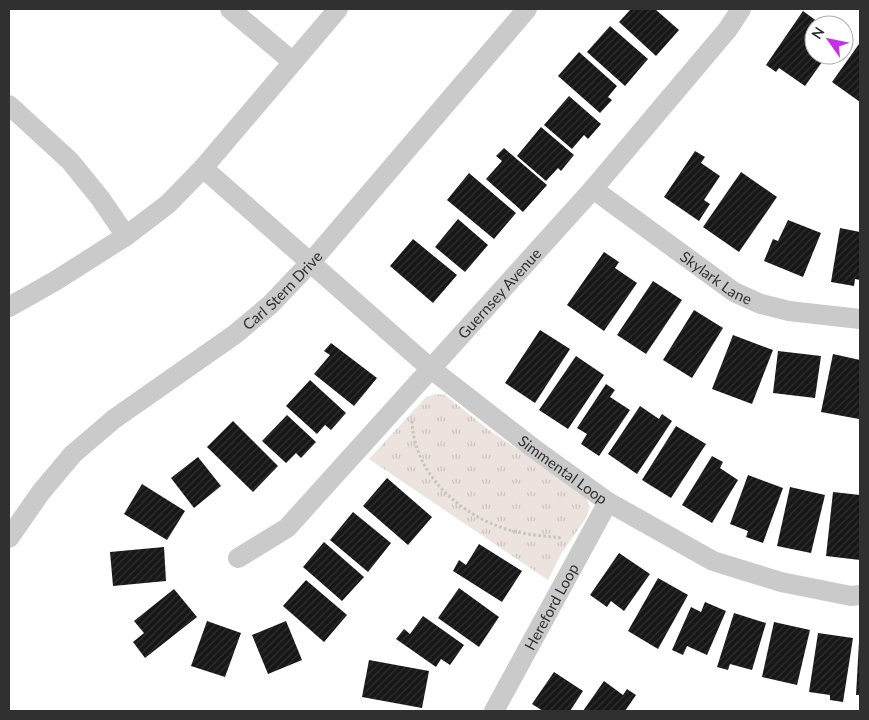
<svg xmlns="http://www.w3.org/2000/svg" width="869" height="720" font-family="Lato,sans-serif">
<style>
.grass{fill:url(#grass-tufts)}
.building{fill:url(#building-hatch)}
.lines{fill:none;stroke-linecap:round;stroke-linejoin:round}
.path{stroke:#c4c4c4;stroke-width:3;stroke-dasharray:2.5 2.5;stroke-linecap:butt}
.minor{stroke:#cacaca;stroke-width:20}
.labels{text-anchor:middle;dominant-baseline:central;stroke-width:5;stroke-linejoin:round;paint-order:stroke}
.street-label{font-size:15px;fill:#303030;stroke:#fff}
</style>
<defs>
<pattern id="grass-tufts" width="24" height="20" patternUnits="userSpaceOnUse" patternTransform="scale(1.25)"><rect width="24" height="20" fill="#ede3de"/><path d="M3 7l-1-3M5 7V3M7 7l1-3M15 17l-1-3M17 17v-4M19 17l1-3" fill="none" stroke="#ccc3bf"/></pattern>
<pattern id="building-hatch" width="6" height="6" patternUnits="userSpaceOnUse" patternTransform="scale(1.25)"><rect width="6" height="6" fill="#171717"/><path d="M-1 1l2-2M0 6l6-6M5 7l2-2" fill="none" stroke="#303030"/></pattern>
</defs>
<rect width="100%" height="100%" fill="#fff"/>
<path class="grass" d="M436,394L445,395L489,430L585,495L590,507L586,518L561,554L548,580L369,459L426,397Z"/>
<g class="building">
<path d="M631,9H655L679,30L656,56L619,22Z"/>
<path d="M803,11L818,22L816,25H814V55H827L805,86L779,68L776,72L766,65Z"/>
<path d="M610,26L648,59L625,86L587,52Z"/>
<path d="M859,44L860,46V102L832,82Z"/>
<path d="M579,52L617,86L608,97L612,100L600,113L558,76Z"/>
<path d="M569,96L601,124L588,139L584,135L572,149L544,125Z"/>
<path d="M541,127L574,155L561,171L558,168L546,181L517,156Z"/>
<path d="M504,148L547,185L523,212L486,179L502,161L496,156Z"/>
<path d="M695,151L705,157L701,163L720,176L704,200L710,204L699,221L664,197Z"/>
<path d="M741,172L777,197L739,252L703,227Z"/>
<path d="M469,173L516,213L494,239L447,200Z"/>
<path d="M458,219L488,245L465,272L435,247Z"/>
<path d="M788,220L821,233L803,277L764,261L773,239L778,241Z"/>
<path d="M840,228L860,232V280L855,279L854,286L831,282Z"/>
<path d="M413,239L457,275L433,303L390,266Z"/>
<path d="M604,252L619,262L615,268L637,283L604,331L567,305Z"/>
<path d="M653,281L682,300L646,354L617,335Z"/>
<path d="M694,310L723,328L692,378L663,360Z"/>
<path d="M540,330L570,349L535,403L505,383Z"/>
<path d="M733,335L773,350L752,404L712,389Z"/>
<path d="M331,343L377,378L354,406L314,374L330,355L324,351Z"/>
<path d="M778,351L821,356L815,398L773,393Z"/>
<path d="M833,354L860,360L859,419L821,412Z"/>
<path d="M576,356L604,375L568,429L539,410Z"/>
<path d="M310,380L346,413L331,430L325,425L317,434L286,406Z"/>
<path d="M606,384L615,390L610,397L630,410L599,456L581,444L587,434L577,428Z"/>
<path d="M640,406L659,419L662,414L672,421L637,474L608,454Z"/>
<path d="M287,415L316,442L301,458L296,453L286,463L262,441Z"/>
<path d="M233,421L278,466L253,492L207,447Z"/>
<path d="M676,426L706,444L671,498L642,480Z"/>
<path d="M712,456L723,462L720,468L738,480L712,523L682,505Z"/>
<path d="M198,457L221,486L194,508L171,478Z"/>
<path d="M748,475L783,488L763,543L746,537L748,531L730,524Z"/>
<path d="M387,478L432,517L408,545L363,506Z"/>
<path d="M142,484L185,511L167,540L124,514Z"/>
<path d="M790,487L825,495L811,553L777,546Z"/>
<path d="M833,492L860,495V560L826,556Z"/>
<path d="M353,512L391,543L368,572L330,540Z"/>
<path d="M324,542L364,577L342,601L303,567Z"/>
<path d="M479,544L522,571L502,602L453,571L459,560L466,565Z"/>
<path d="M164,547L166,581L113,586L110,552Z"/>
<path d="M619,553L650,574L624,611L611,601L607,607L590,595Z"/>
<path d="M658,578L688,595L658,649L628,631Z"/>
<path d="M306,580L347,615L324,642L283,606Z"/>
<path d="M459,588L499,617L479,647L438,618Z"/>
<path d="M174,589L197,617L145,658L133,642L144,633L134,621Z"/>
<path d="M705,602L726,611L707,655L687,646L683,655L672,650L691,607L701,612Z"/>
<path d="M734,613L766,623L752,670L730,664L728,670L717,667Z"/>
<path d="M423,616L464,645L450,665L441,659L436,667L396,639L404,629L410,634Z"/>
<path d="M207,621L241,633L225,677L191,666Z"/>
<path d="M286,621L302,660L268,674L252,635Z"/>
<path d="M774,622L810,630L797,685L762,677Z"/>
<path d="M818,633L853,638L843,702L830,700V695L809,692Z"/>
<path d="M859,642H860V695H856Z"/>
<path d="M369,660L429,671L422,708L362,697Z"/>
<path d="M554,672L583,691L570,711H543L532,704Z"/>
<path d="M604,681L623,695L627,689L636,695L625,711H583Z"/>
</g>
<g class="lines">
<path class="path" d="M412,421C414,474 459,514 506,529C524,535 545,536 563,538"/>
<g class="minor">
<path d="M230,9L293,62"/>
<path d="M9,105L70,161L100,198L126,236"/>
<path id="s1" d="M203,168L430,368L533,448L608,502L713,561L781,582L851,596L860,595"/>
<path id="s2" d="M593,189L734,292L761,304L789,311L860,319"/>
<path d="M9,307L55,281L126,236L168,204L203,168L338,9"/>
<path id="s3" d="M9,538L41,492L73,454L114,419L234,335L270,305L311,262L527,9"/>
<path id="s4" d="M238,558L287,528L593,189L728,29L741,9"/>
<path id="s5" d="M494,711L608,502"/>
</g>
</g>
<g class="labels">
<g class="street-label">
<text stroke="none"><textPath href="#s2" startOffset="152">Skylark Lane</textPath></text>
<text stroke="none"><textPath href="#s3" startOffset="372">Carl Stern Drive</textPath></text>
<text stroke="none"><textPath href="#s4" startOffset="374">Guernsey Avenue</textPath></text>
<text stroke="none"><textPath href="#s1" startOffset="470">Simmental Loop</textPath></text>
<text stroke="none"><textPath href="#s5" startOffset="119">Hereford Loop</textPath></text>
</g>
</g>
<rect width="869" height="720" fill="none" stroke="#303030" stroke-width="20"/>
<g transform="translate(829 40) rotate(303)"><circle r="24" fill="#ffffff" stroke="#acacac"/>
<path d="M0-4L9 19L0 12L-9 19Z" fill="#c62fe9"/>
<text y="-8" font-size="14" font-weight="bold" text-anchor="middle" fill="#303030">N</text>
</g>
</svg>
